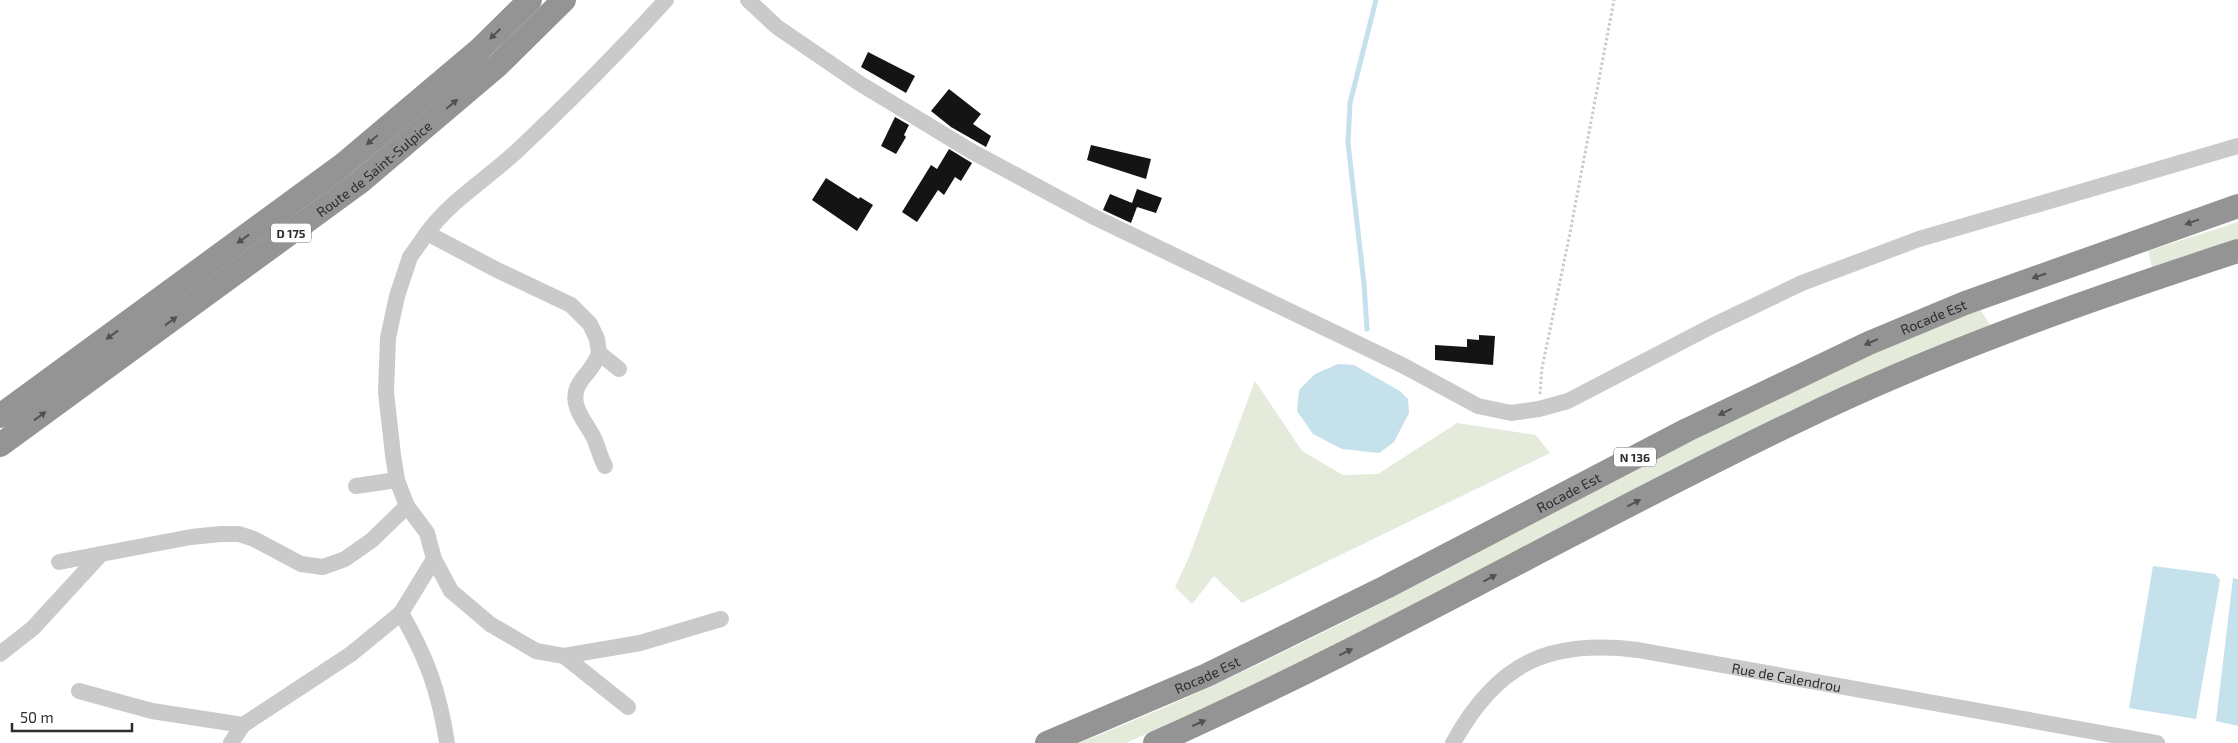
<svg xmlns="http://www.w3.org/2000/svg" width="2238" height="743" font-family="'Exo 2',sans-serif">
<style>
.green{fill:#e5ebda}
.water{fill:#c5e1ec}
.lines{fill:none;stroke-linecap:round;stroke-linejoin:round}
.stream{stroke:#c5e1ec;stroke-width:5}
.building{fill:#141414}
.path{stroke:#cacaca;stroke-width:3;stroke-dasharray:2.5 2.5;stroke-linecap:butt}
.minor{stroke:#cacaca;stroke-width:16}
.highway{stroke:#949494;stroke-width:24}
.oneway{fill:#515151}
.labels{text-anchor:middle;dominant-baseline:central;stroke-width:5;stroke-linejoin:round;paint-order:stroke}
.shield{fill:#fff;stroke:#6c6c6c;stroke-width:1}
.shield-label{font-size:12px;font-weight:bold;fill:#2d2d2d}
.street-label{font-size:14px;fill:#2d2d2d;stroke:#fff}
</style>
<rect width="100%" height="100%" fill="#fff"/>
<g class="green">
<path d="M2238,222V239L2152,267L2148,251Z"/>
<path d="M1980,309L1990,325L1879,370L1788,412L1334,645L1225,699L1126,743H1079C1321,647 1544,512 1778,398C1844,365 1912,337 1980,309Z"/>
<path d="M1255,381L1302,451L1343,475L1378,474L1457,423L1536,435L1550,453L1242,603L1214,576L1192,604L1175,587L1189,557Z"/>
</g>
<g class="water">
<path d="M1338,364L1354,365L1400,391L1408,399L1409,413L1394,442L1379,453L1342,449L1313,434L1297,411L1299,390L1315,374Z"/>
<path d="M2153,566L2215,574L2220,580L2196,719L2129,708Z"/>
<path d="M2233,578L2238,579V726L2216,721Z"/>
</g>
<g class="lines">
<path class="stream" d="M1367,329L1364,284L1348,143L1350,103L1376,0"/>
</g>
<g class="building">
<path d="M868,52L915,76L906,93L861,67Z"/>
<path d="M949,89L981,114L973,124L991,136L986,147L951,127L931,111Z"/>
<path d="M895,117L909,125L904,135L906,137L896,154L881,146Z"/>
<path d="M1091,145L1151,159L1146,179L1087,160Z"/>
<path d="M949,149L972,163L961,181L955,177L944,195L938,190L917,222L902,212L931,165L937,169Z"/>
<path d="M826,178L859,199L860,197L873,205L857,231L812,200Z"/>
<path d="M1137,189L1162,198L1156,213L1137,207L1131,223L1103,210L1110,194L1132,203Z"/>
<path d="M1479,335L1495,336L1493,365L1435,360V345L1467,347V339L1479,340Z"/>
</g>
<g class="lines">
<path class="path" d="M1540,394L1542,368L1569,238L1614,0"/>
<g class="minor">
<path d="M748,0L777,27L859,83L971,151L1092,216L1402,365L1478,406L1511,413L1539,409L1568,401L1712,326L1802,283L1919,239L2238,146"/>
<path d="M427,233L410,257L397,296L388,338L386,392L393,455L397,480L407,506L427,533L434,559L451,591L490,624L536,651L564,656L628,707"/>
<path d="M599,353C594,369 582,376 577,388C570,407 586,422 594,438C598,447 600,457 605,466"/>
<path d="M619,369L599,353L597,339L590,324L571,305L497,270L427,233C451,200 487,179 517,151C568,103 618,53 666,0"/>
<path d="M356,486L397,480"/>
<path d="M59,562L191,537L221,534H239L254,539L301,564L323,567L345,559L372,540L407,506"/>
<path d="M401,613C427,658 439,691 447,743"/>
<path d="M0,654L33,628L101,554"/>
<path d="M564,656L640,643L721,619"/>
<path d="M79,691L152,711L243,725L351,654L401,613L434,559"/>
<path d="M231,743L243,725"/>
<path id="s1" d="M1453,743C1497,663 1548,639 1638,650L2157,743"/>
</g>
<g class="highway">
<path d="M0,416L344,164L479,50L530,0"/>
<path id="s2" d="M0,445L360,182L498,65L564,0"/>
<path id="s3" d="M1047,743L1207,675L1386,587L1687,430L1869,343L1965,303L2238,206"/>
<path d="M1155,743C1374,646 1581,524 1797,421C1939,352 2088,300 2238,251"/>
</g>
</g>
<defs><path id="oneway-solid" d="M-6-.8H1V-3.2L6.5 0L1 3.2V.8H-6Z" transform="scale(1.25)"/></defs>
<g class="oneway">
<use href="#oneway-solid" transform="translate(495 34) rotate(136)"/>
<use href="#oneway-solid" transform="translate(452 104) rotate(-40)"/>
<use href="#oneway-solid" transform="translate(372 140) rotate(140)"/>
<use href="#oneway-solid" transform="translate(2192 222) rotate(160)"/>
<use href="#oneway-solid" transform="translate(243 239) rotate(144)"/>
<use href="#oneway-solid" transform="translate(2039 276) rotate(161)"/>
<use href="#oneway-solid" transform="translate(171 321) rotate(-36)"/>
<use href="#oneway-solid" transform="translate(112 335) rotate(144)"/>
<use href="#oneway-solid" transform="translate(1871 342) rotate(157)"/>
<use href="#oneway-solid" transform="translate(1725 412) rotate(154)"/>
<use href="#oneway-solid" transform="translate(40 416) rotate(-36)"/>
<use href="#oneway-solid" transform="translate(1634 503) rotate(-27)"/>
<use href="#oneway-solid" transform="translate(1490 578) rotate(-28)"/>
<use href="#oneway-solid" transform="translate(1346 652) rotate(-26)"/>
<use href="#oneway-solid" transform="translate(1199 723) rotate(-24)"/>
</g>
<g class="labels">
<g class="shield">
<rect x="271" y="223.5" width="40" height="19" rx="4"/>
<rect x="1614" y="447.5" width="42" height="19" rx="4"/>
</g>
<g class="shield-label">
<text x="291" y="233">D 175</text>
<text x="1635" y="457">N 136</text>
</g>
<g class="street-label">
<text stroke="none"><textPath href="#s2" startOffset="465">Route de Saint-Sulpice</textPath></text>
<text stroke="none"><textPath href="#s3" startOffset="984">Rocade Est</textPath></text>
<text stroke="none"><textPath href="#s3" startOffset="579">Rocade Est</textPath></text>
<text stroke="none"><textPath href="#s3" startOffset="174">Rocade Est</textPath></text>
<text stroke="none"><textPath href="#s1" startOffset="375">Rue de Calendrou</textPath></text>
</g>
</g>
<path d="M12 723v8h120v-8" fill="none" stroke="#2d2d2d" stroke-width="2.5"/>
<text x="20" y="723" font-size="15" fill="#2d2d2d" stroke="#ffffff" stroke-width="4" paint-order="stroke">50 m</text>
</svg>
